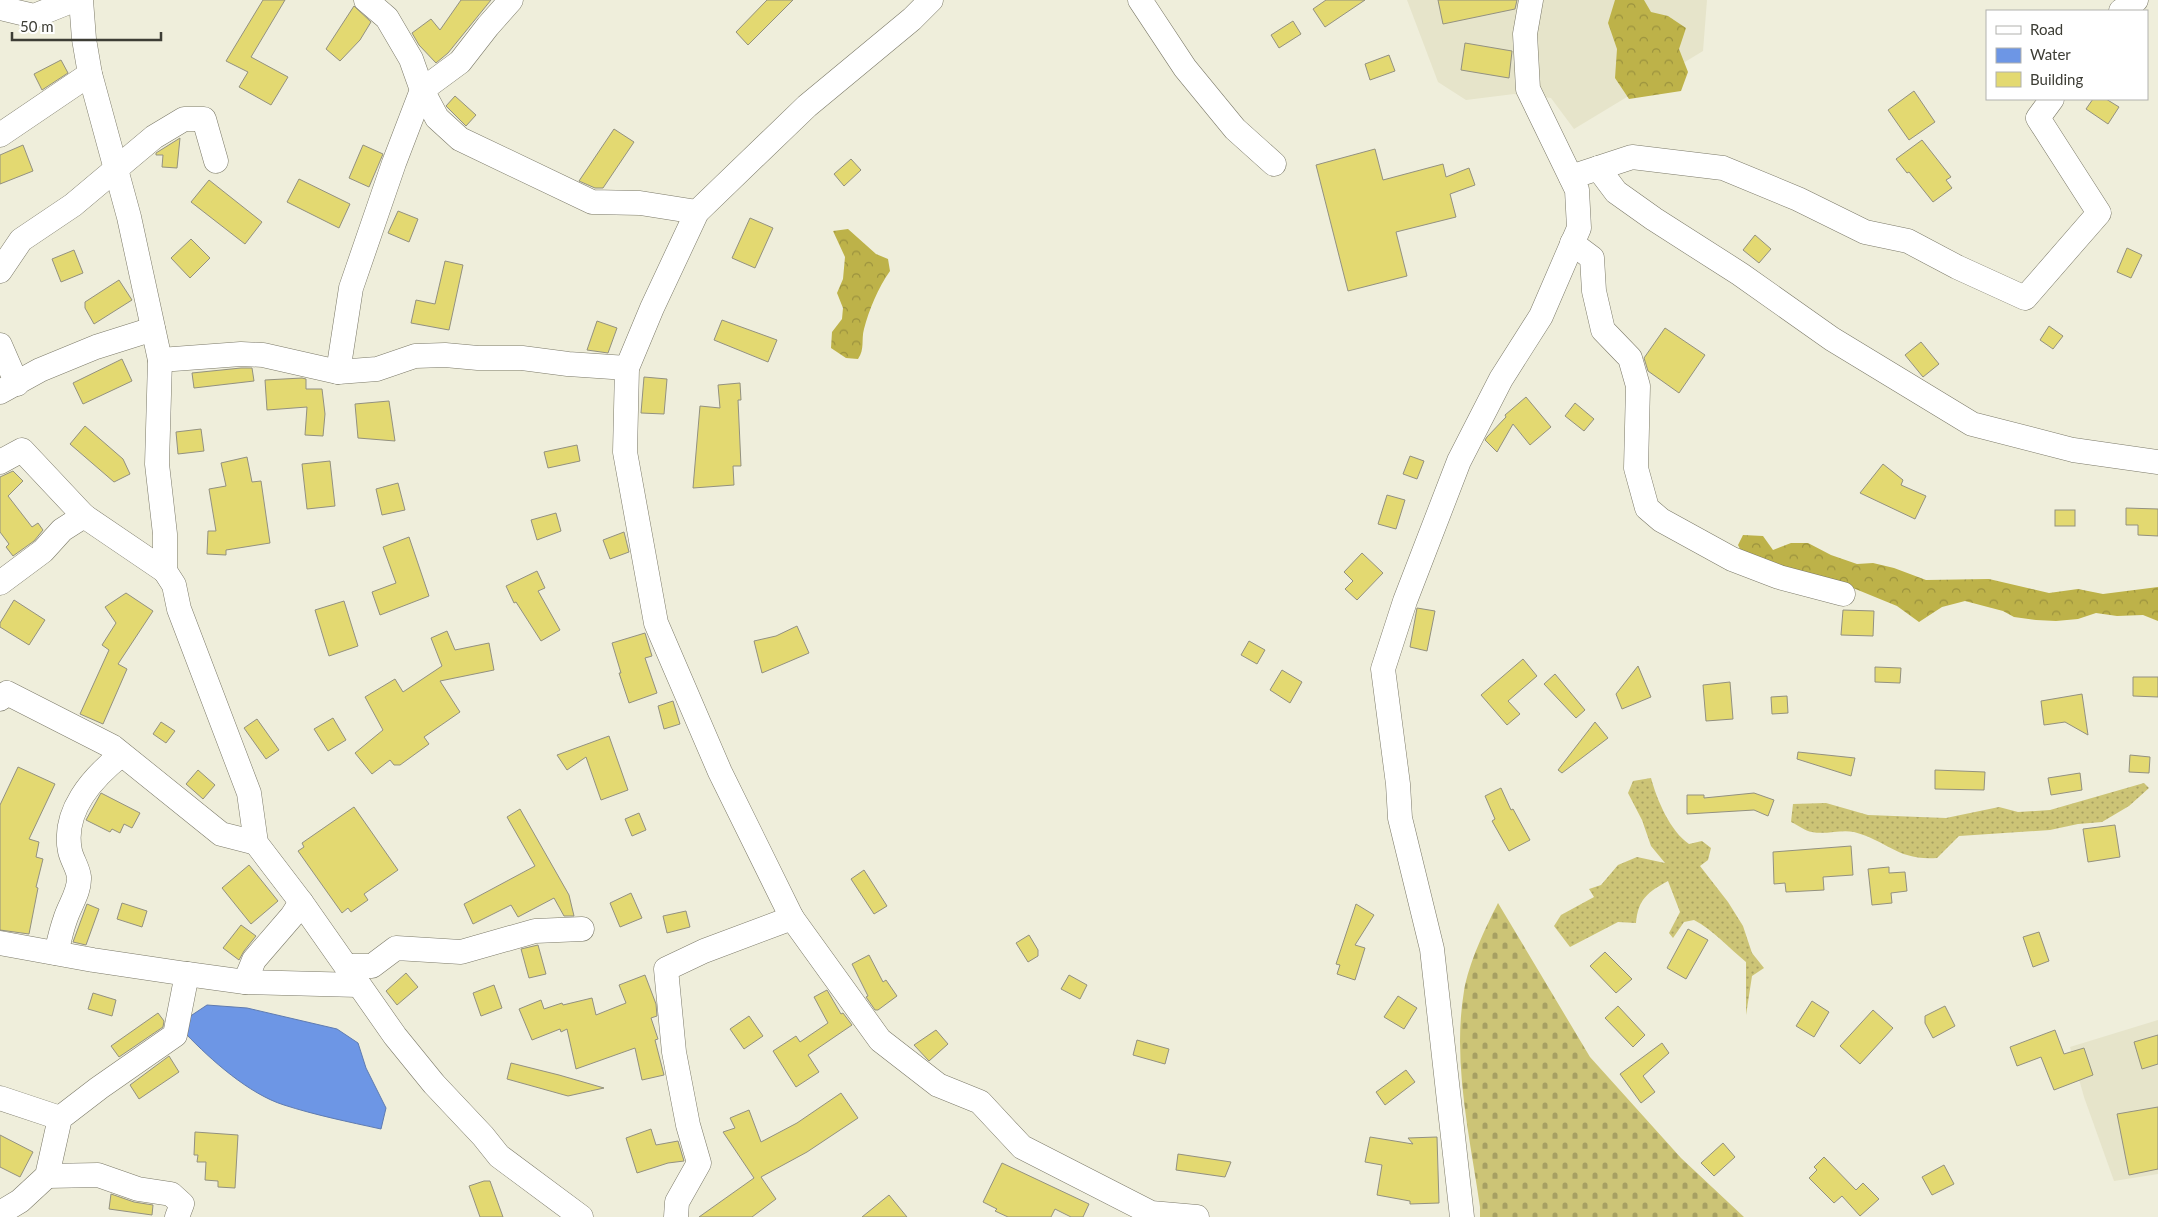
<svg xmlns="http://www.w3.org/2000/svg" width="2158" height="1217" font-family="Lato,sans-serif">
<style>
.built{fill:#e6e4ca}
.grass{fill:url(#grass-dots)}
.forest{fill:url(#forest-crowns)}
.cemetery{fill:url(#cemetery-stones)}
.water{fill:#6d96e5;stroke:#5f7bb0}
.building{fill:#e3d971;stroke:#939180}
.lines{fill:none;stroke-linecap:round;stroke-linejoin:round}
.minor-casing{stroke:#7b7968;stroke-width:25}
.minor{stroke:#fff;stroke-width:24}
</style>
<defs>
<pattern id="grass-dots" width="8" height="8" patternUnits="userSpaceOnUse" patternTransform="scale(1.25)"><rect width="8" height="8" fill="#ccc476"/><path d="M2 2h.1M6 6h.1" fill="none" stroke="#a7a062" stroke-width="1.8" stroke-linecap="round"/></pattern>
<pattern id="forest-crowns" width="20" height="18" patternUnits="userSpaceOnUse" patternTransform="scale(1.25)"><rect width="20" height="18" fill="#bdb249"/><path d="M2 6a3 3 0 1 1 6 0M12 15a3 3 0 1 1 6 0" fill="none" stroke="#9b923e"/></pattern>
<pattern id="cemetery-stones" width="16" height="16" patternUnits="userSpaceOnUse" patternTransform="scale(1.25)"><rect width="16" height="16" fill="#ccc476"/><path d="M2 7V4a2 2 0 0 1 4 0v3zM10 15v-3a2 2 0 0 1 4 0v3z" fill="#a7a062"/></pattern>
</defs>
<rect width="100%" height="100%" fill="#efeedb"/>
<g class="built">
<path d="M1407,0H1707L1703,51L1574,129L1551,98L1514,94L1466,100L1438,82Z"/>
<path d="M2158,1020V1174L2114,1181L2084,1097L2070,1047Z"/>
</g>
<g class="grass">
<path d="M1651,778C1657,800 1670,831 1689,844L1702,841L1711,848L1708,860L1700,866L1728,902L1743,926L1752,953L1764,968L1752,976L1746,1015V962C1729,948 1713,930 1694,920L1684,922L1673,938L1669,933L1680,912L1668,881C1648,892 1638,899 1636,923L1618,922L1570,947L1554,926L1561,915L1594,897L1589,889L1601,885L1618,865L1637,857L1665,863L1651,846L1642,820L1628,793L1633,781Z"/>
<path d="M2144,783L2149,788L2129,806L2102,822L2078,824L2050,830L1959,836L1937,858C1898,861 1888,841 1854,832C1841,829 1826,835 1812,832C1805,831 1798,825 1791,822L1793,804L1826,803L1868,815L1946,818L1999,807L2018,812L2050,810Z"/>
</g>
<g class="forest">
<path d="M1615,0H1644L1651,12L1668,16L1686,28L1679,49L1688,72L1681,91L1629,99L1615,78L1617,49L1608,23Z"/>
<path d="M848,229L876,254L888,259L890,271C878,288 869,310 864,329C861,340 865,349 858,359L846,358L831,348L832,332L842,319L843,308L837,293L843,279L845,257L833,231Z"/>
<path d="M1743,535L1763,536L1773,550L1791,543H1808L1831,555L1857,564L1873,563L1894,568L1926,580L1989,579L2049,593L2078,589L2103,594L2158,587V621L2143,615L2117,616L2096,613L2078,619L2056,621L2036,620L2014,617L2003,611L1965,601L1942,607L1919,622L1897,606L1853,588L1833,592L1748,565L1738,545Z"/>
</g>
<path class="cemetery" d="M1498,903L1590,1057L1681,1158L1744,1217H1480V1207C1470,1137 1452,1062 1464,991C1469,962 1485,929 1498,903Z"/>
<path class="water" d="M207,1005L247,1008L337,1029L358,1043L366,1068L386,1108L381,1129C349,1122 315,1115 284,1105C249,1094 211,1060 186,1034V1019Z"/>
<g class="building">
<path d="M263,0H285L251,57L288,77L271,105L239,87L248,72L226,61Z"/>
<path d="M461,0H491L448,53L436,63L419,45L412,33L431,19L440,30Z"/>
<path d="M767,0H793L748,45L736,32Z"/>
<path d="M1326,0H1365L1325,27L1313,9Z"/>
<path d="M1438,0H1517L1515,9L1443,24Z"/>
<path d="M354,6L371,22L360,40L340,61L326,49Z"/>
<path d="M1293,21L1301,34L1279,48L1271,35Z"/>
<path d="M1465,43L1512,51L1509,78L1461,70Z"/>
<path d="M1389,55L1395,71L1370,80L1365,64Z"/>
<path d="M61,60L68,73L42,90L34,74Z"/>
<path d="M1914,91L1935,122L1909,140L1888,110Z"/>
<path d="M455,96L476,115L466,126L446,106Z"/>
<path d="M2093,99H2106L2119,107L2108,124L2086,109Z"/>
<path d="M614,129L634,142L603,188H595L579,181Z"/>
<path d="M180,138L177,168L162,167L163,155H156V153Z"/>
<path d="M1922,140L1951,177L1946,180L1952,188L1933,202L1909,172L1907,173L1896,159Z"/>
<path d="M23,145L33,171L0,184V155Z"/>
<path d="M363,145L383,154L369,187L349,178Z"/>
<path d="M1375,149L1383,180L1443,164L1446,177L1469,168L1475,185L1450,194L1456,217L1396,232L1407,276L1348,291L1316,165Z"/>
<path d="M851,159L861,170L844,186L834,174Z"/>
<path d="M299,179L350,204L339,228L287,202Z"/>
<path d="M209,180L262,222L245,244L191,202Z"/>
<path d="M398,211L418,219L409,242L388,233Z"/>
<path d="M750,218L773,228L755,268L732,258Z"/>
<path d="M1755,235L1771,249L1759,263L1743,250Z"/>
<path d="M191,239L210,258L190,278L171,258Z"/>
<path d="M2127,248L2142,255L2131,278L2117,272Z"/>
<path d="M74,250L83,273L61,282L52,259Z"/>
<path d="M445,261L463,265L449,330L411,323L416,300L435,304Z"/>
<path d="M119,280L132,300L94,324L85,308V302Z"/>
<path d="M722,320L777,340L768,362L714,340Z"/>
<path d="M597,321L617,328L608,353L587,350Z"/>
<path d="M2049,326L2063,336L2053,349L2040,340Z"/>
<path d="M1665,328L1705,355L1679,393L1648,371L1644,358Z"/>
<path d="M1921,342L1939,364L1923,377L1905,355Z"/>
<path d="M122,359L132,381L83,404L73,383Z"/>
<path d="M241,368H252L254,381L194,388L192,373Z"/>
<path d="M644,377L667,379L664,414L641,413Z"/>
<path d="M302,378L306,379V389H322L325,414L323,436L305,435L307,407L267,410L265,380Z"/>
<path d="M740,383L741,400H738L741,466H733L734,485L693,488L700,406L720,408L718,385Z"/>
<path d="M1526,397L1551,427L1530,445L1513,424L1497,452L1485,440L1487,437L1506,417L1505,415Z"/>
<path d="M389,401L395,441L358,438L355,404Z"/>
<path d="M1575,403L1594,419L1584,431L1565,416Z"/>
<path d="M85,426L123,459L130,474L114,482L70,444Z"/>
<path d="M201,429L204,451L178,454L176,432Z"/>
<path d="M577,445L580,461L548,468L544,452Z"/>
<path d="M1410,456L1424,461L1417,479L1403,474Z"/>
<path d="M247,457L252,482L261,481L270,543L226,550V555L207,554L208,531H216L209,489L226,486L221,463Z"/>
<path d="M330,461L335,506L307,509L302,464Z"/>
<path d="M1883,464L1903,480L1901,485L1926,496L1915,519L1860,493Z"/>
<path d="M13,471L23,481L8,496L32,527L38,523L43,530L34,541L13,556L6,547L9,544L0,532V477Z"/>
<path d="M398,483L405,510L382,515L376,489Z"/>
<path d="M1387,495L1405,500L1396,529L1378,524Z"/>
<path d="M2126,508L2158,509V536L2138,535V525H2126Z"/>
<rect x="2055" y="510" width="20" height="16"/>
<path d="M556,513L561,531L537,540L531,520Z"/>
<path d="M624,532L629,552L610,559L603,540Z"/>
<path d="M409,537L429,596L380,615L372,592L396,583L383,547Z"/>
<path d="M1362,553L1383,573L1357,600L1345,589L1353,581L1344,572Z"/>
<path d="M537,571L545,588L538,591L560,630L541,641L516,602L514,603L506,586Z"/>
<path d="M126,593L153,611L118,664L127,669L103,724L80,714L109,650L102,645L116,623L105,607Z"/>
<path d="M14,600L45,620L29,645L0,627V623Z"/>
<path d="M344,601L358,646L329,656L315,610Z"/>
<path d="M1417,608L1435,611L1427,651L1410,647Z"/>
<path d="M1843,610L1874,611L1873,636L1841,635Z"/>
<path d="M797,626L809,653L762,673L754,641L776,636Z"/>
<path d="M447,631L455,650L489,643L494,670L440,681L460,712L424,737L429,744L400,765H394L390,760L372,774L355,753L383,730L365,697L395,679L403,692L442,666L431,638Z"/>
<path d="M645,633L652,656L645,658L657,693L629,703L619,673H621L612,643Z"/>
<path d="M1249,641L1265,650L1257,664L1241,655Z"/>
<path d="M1523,659L1537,676L1508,701L1520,714L1507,725L1481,695Z"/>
<path d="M1638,666L1651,697L1622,709L1616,694Z"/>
<path d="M1875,667L1901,668L1900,683L1875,682Z"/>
<path d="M1282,670L1302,682L1290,703L1270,690Z"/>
<path d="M1555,674L1585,710L1576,718L1544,684Z"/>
<path d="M2133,677H2158V697L2133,696Z"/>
<path d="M1730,682L1733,719L1706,721L1703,685Z"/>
<path d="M2082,694L2088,735L2065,722L2044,725L2041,701Z"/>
<path d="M1787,696L1788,713L1772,714L1771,697Z"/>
<path d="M673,701L680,724L664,729L658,706Z"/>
<path d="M333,718L346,740L328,751L314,729Z"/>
<path d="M257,719L279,750L266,759L244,728Z"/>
<path d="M161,722L175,731L166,743L153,734Z"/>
<path d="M1595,722L1608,738L1562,773L1558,770Z"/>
<path d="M609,736L628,790L601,800L586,757L567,770L557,755Z"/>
<path d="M1798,752L1855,758L1851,776L1797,759Z"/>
<path d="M2130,755L2150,757L2149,773L2129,772Z"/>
<path d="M18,767L55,784L29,839L39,842L36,857L43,859L36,887L38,888L29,934L0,930V805Z"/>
<path d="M198,770L215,785L203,799L186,784Z"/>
<path d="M1935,770L1985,772L1984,790L1935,789Z"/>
<path d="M2080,773L2082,790L2051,795L2048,778Z"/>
<path d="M1501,788L1511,810L1513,809L1530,840L1509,851L1492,821L1495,819L1485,796Z"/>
<path d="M101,793L140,813L132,828L124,824L120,833L112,829L110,832L86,820Z"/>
<path d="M1754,793L1774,800L1768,816L1754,810L1687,814V795H1704V798Z"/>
<path d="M354,807L398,870L364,894L368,900L351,912L348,908L342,913L298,851L304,847L302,843Z"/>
<path d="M520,809L569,895L574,916H564L554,898L518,917L511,905L473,924L464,904L535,866L507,817Z"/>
<path d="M639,813L646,830L632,836L625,819Z"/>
<path d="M2115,825L2120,857L2088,862L2083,829Z"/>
<path d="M1851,846L1853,875L1823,877L1824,890L1786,892L1785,883L1774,884L1773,852Z"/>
<path d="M249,865L278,901L251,924L222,888Z"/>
<path d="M1889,867V873L1905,872L1907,891L1891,893L1892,903L1872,905L1868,869Z"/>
<path d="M864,870L887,906L874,914L851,879Z"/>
<path d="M631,893L642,918L620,927L610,903Z"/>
<path d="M122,903L147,911L142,927L117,919Z"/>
<path d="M87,904L99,909L86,945L73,942Z"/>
<path d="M1356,904L1374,915L1355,945L1365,948L1355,980L1337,974L1340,965L1336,964Z"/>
<path d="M686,911L690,927L667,933L663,916Z"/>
<path d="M241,925L256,936L244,951L239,960L223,948Z"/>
<path d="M1688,929L1708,940L1686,979L1667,968Z"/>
<path d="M2039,932L2049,961L2033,967L2023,937Z"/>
<path d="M1029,935L1038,950V956L1028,962L1016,943Z"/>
<path d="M538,945L546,974L529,978L521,949Z"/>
<path d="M1605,952L1632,979L1616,993L1590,966Z"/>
<path d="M869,955L883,982L886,980L897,996L878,1010H875L866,997L868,996L852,964Z"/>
<path d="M406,973L418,987L397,1005L386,991Z"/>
<path d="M645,975L656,1004L657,1016L651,1018L658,1039L655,1040L664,1075L642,1080L635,1048L576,1069L567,1029L561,1032L560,1029L532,1040L519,1009L541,1000L544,1009L562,1003L563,1005L592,998L596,1015L626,1003L619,985Z"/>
<path d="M1069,975L1087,985L1080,999L1061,989Z"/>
<path d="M494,985L502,1008L481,1016L473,993Z"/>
<path d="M827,990L841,1014L843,1013L852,1025L808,1055L819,1072L796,1087L773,1051L796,1036L800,1042L828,1023L814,997Z"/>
<path d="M93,993L116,1000L112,1016L88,1009Z"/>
<path d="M1398,996L1417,1008L1404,1029L1384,1017Z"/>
<path d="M1812,1001L1829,1012L1814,1037L1796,1026Z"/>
<path d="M1618,1006L1645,1035L1633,1047L1605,1018Z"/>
<path d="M1945,1006L1955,1026L1933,1038L1925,1023V1016Z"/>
<path d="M1873,1010L1893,1028L1860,1064L1840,1046Z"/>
<path d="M158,1013L164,1021L163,1027L119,1057L111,1046Z"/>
<path d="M749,1016L763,1036L744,1049L730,1029Z"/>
<path d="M936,1030L948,1044L929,1061L914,1045Z"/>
<path d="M2055,1030L2064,1054L2084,1048L2093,1075L2054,1090L2041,1057L2017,1066L2010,1047Z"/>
<path d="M2158,1035V1064L2142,1069L2134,1042Z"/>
<path d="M1137,1040L1169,1049L1165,1064L1133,1055Z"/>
<path d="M1662,1043L1669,1053L1643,1076L1655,1092L1641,1103L1620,1074Z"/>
<path d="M169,1056L179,1072L139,1099L130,1085Z"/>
<path d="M511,1063L559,1075L604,1088L568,1096L507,1079Z"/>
<path d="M1406,1070L1415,1082L1385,1105L1376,1092Z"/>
<path d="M841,1093L858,1118L807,1152L761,1177L776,1199L752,1217H699L754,1178L723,1132L735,1128L730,1118L749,1110L761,1142L797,1123Z"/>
<path d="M2158,1107V1169L2129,1175L2117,1114Z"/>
<path d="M651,1129L656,1145L678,1141L684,1161L668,1163L637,1173L626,1138Z"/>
<path d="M195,1132L238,1135L235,1188L218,1187V1181L205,1180L206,1162H197L198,1155H194Z"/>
<path d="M0,1135L33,1152L20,1177L0,1167Z"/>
<path d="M1370,1137L1413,1144L1408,1138L1437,1137L1439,1203L1410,1204V1201L1377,1195L1382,1165L1365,1162Z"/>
<path d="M1723,1143L1735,1157L1714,1176L1701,1163Z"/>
<path d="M1178,1154L1231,1162L1225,1177L1176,1170Z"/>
<path d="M1824,1157L1856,1190L1863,1183L1879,1199L1860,1216L1842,1196L1834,1203L1809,1178L1817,1170L1814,1167Z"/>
<path d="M1002,1163L1089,1204L1083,1217H1071L1055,1209L1051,1217H1008L995,1211L997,1209L983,1202Z"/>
<path d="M1944,1165L1954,1184L1932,1195L1922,1177Z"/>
<path d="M484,1181H490L503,1217H480L469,1186Z"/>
<path d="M111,1194L134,1202L153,1205L152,1215L109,1209Z"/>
<path d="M889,1195L907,1217H862Z"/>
</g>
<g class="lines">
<g class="minor-casing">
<g id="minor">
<path d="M81,0L84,39L90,74L129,217L160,360L157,464L165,534V571L174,585L179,609L249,793L256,843L301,902L395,1036L434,1084L483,1136L499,1156L581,1217"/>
<path d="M366,0L387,18L411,59L422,90L437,118L460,139L592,202L640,203L697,212"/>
<path d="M931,0L912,19L807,106L697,212L652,308L627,368L625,452L656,623L720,772L792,918L880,1040L938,1085L980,1102L1022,1147L1151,1213L1197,1217"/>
<path d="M1140,0L1185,68L1235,129L1274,164"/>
<path d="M0,8L34,16L74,0"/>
<path d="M2121,11L2136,0"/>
<path d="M0,135L90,74"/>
<path d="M1598,168L1616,192L1654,219L1740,274L1832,339L1972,424L2073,450L2158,462"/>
<path d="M1571,177L1632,157L1723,168L1798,199L1865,232L1908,241L1957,267L2025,298L2099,213L2038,118L2052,99"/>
<path d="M1572,243L1592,258L1594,291L1603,330L1630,358L1638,386L1636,468L1647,508L1661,520L1732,559L1779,577L1843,594"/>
<path d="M0,271L21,240L73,205L154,137L184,119H204L216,161"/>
<path d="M0,345L17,384"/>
<path d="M160,360L241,354L263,355L338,372L377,369L415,356L445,355L478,358H522L568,364L627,368"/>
<path d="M338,372L351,288L394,163L422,90L460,62L488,26L511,0"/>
<path d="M0,392L40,370L96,347L153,329"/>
<path d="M0,462L22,450L84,516L165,571"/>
<path d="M0,583L43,551L62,530L84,516"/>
<path d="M0,699L7,693L113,747L221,834L256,843"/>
<path d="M0,943L93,960L187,974L175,1035L99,1088L60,1118L47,1176L20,1201L0,1213"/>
<path d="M56,953C59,942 61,931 65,920C69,906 80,892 79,877C78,868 72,860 70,851C62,812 92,778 121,755"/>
<path d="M347,966H372L396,948L461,952L535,931L582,929"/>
<path d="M187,974L245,982L358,985"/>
<path d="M245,982L254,960L292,916L301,902"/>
<path d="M0,1098L60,1118"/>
<path d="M47,1176L98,1175L138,1189L171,1194L182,1204L177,1217"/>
<path d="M676,1217L677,1202L699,1163L688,1125L674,1052L666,969L704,951L792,918"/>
<path d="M1462,1217L1432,949L1400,818L1398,784L1383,669L1405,601L1459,461L1501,379L1541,316L1579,228L1577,190L1528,89L1525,34L1531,0"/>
</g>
</g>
<use href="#minor" class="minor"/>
</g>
<rect x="1986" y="10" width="162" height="90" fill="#ffffff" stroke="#b1b1ae"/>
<rect x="1996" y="26" width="25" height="8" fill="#ffffff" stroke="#b1b1ae"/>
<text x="2030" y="35" font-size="15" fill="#3d3d35">Road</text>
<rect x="1996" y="48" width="25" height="15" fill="#6d96e5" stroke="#b1b1ae"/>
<text x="2030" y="60" font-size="15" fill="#3d3d35">Water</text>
<rect x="1996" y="72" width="25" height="15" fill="#e3d971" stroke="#b1b1ae"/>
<text x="2030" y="85" font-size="15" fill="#3d3d35">Building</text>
<path d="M12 32v8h149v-8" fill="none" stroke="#3d3d35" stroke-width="2.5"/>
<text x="20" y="32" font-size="15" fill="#3d3d35" stroke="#ffffff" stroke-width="4" paint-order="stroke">50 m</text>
</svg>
